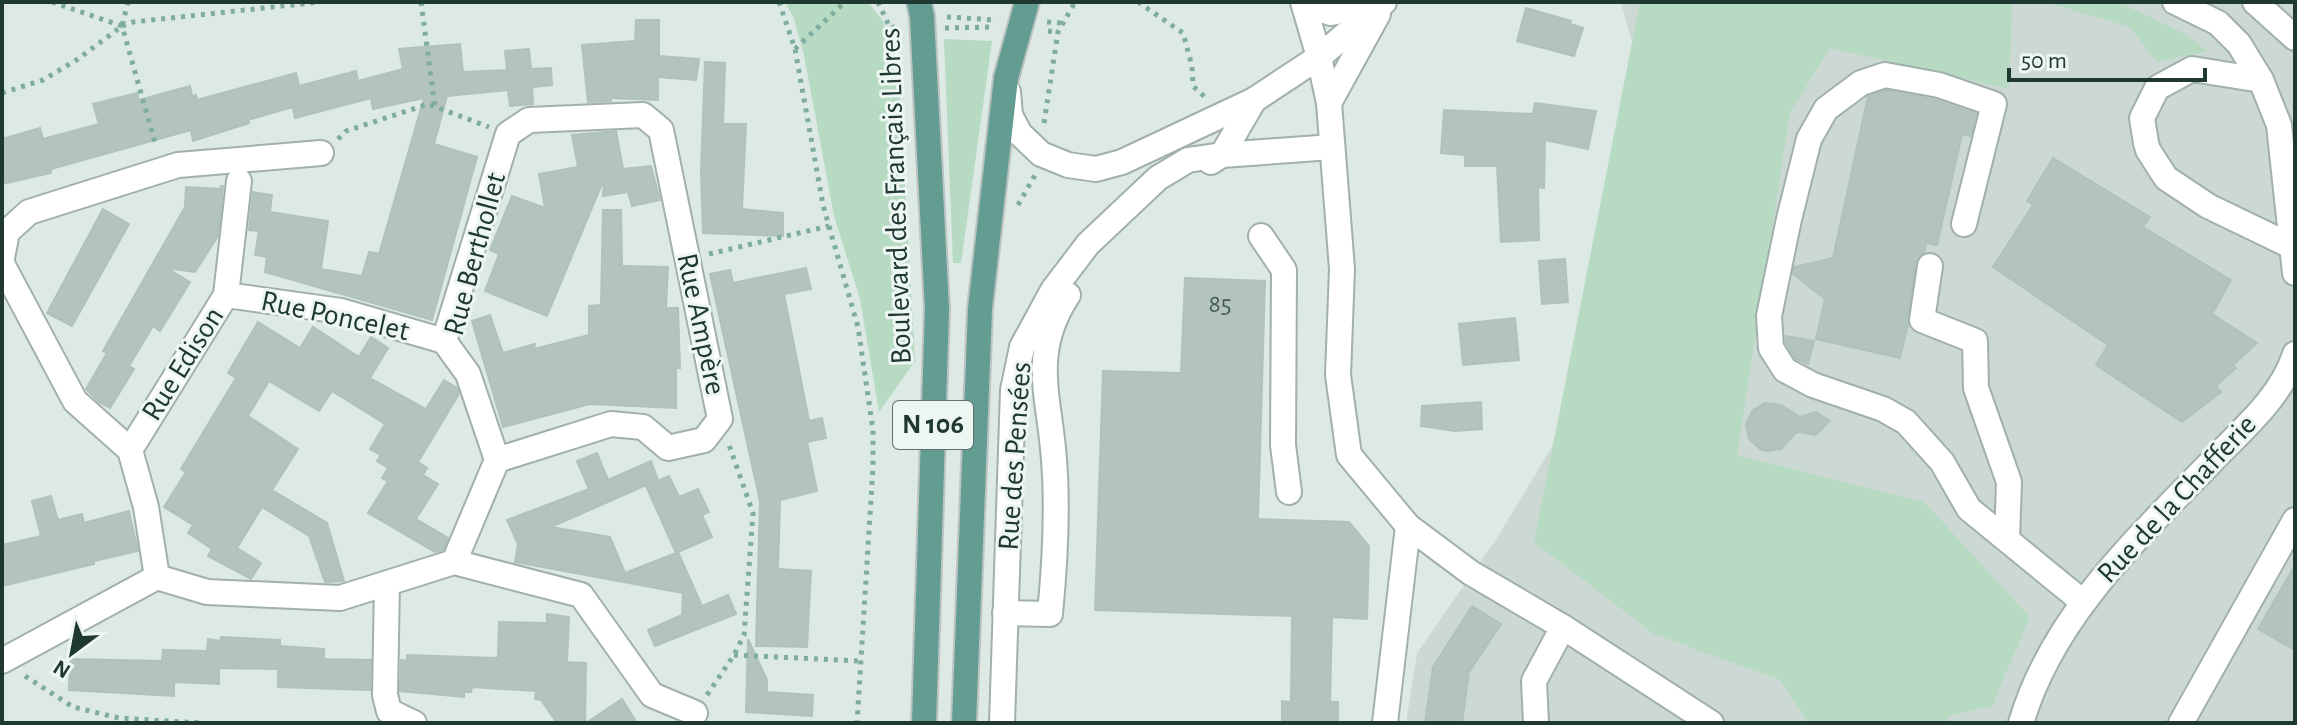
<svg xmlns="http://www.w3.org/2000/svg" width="2297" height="725" font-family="'Alegreya Sans',sans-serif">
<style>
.built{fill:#ccd8d3}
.green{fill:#b6dac2}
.building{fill:#b3c3bd;stroke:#b0c2bb;stroke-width:2}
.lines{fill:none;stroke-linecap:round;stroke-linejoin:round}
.minor-casing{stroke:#a1b0ab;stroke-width:28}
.major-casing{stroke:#bcc3c2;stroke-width:28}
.path{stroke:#7eaca0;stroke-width:5;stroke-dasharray:4 6;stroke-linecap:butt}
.minor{stroke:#fff;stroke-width:24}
.major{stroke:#639d91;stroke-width:24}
.labels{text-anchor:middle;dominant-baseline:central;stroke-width:6;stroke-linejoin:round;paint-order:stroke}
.number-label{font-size:26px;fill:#455b55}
.shield{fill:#edf6f2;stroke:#5e716c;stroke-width:2}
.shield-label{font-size:28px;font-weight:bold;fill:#203832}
.street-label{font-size:30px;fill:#203832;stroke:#edf6f2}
</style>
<rect width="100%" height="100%" fill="#dde9e4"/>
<path class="built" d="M1621,2H2295V723H1406L1417,653L1497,538L1552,447L1655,124Z"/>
<g class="green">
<path d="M785,2H868L883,21L900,98L915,361L879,412L860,299L834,216L804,55L794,19Z"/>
<path d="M1640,2H2012L2009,89L1830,48L1790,112L1737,455L1924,502L2030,617L1992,706L1949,716L1946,723H1808L1780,680L1654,634L1534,542Z"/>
<path d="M2046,2H2118L2179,31L2208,51L2157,62L2130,27Z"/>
<path d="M944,39L992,41L961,263H953Z"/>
</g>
<g class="building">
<path d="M1526,8L1571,21L1570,24L1583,28L1574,56L1517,41Z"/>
<path d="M636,20H659V56L699,59L696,80L658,77V100L610,98L611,101L588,102L582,45L635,41Z"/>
<path d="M460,44L463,72L507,70L505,51L529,49L531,69L551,68L552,85L532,87L533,104L510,106L508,90L447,96L434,144L477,157L432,320L265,272L267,257L255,255L259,231L249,230L253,192L272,195L270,212L328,221L321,269L362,276L369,252L379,254L424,98L373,109L371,98L295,118L293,107L248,120L249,123L193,141L191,130L51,169V173L2,184V139L40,128L43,139L99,124L93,104L137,93L139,100L190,86L192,96L196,95L197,100L296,73L299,86L356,71L358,81L403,69L399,49Z"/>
<path d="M705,62L725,63L723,124H746L742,209L783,213V236L703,233L701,171Z"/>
<path d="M1886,90L1935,100L1976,114L1971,136L1962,134L1937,245L1926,243L1924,252L1915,263L1908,324L1900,358L1816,339L1825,299L1793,274L1794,267L1833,258L1868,96Z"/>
<path d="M1535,103L1596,111L1588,149L1545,140L1544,188L1538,187L1539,240L1501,242L1497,166H1465V155L1441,153L1444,110L1533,114Z"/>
<path d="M616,131L623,169L651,166L660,200L632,206L628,192L603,196L604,179L547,316L485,291L499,254L490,250L512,196L545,208L539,174L578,167L572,135Z"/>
<path d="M2053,158L2150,217L2143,227L2231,280L2212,314L2257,343L2233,365L2236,368L2216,386L2221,392L2182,422L2096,365L2108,345L1993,267L2033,205L2027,201Z"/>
<path d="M221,186H223L218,236L195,272L167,268L190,282L160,331L153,326L129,366L134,369L110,408L99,402L86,389L107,353L103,351L185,207L186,187L221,189Z"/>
<path d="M103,209L129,224L72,326L47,313Z"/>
<path d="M603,210H621L622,266L668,267L666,308H678L680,368H676V408L590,404L503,427L472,321L490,315L503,353L535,344L534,349L589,335V306L601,305Z"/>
<path d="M1565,259L1568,302L1542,304L1539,261Z"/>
<path d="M806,268L811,289L784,294L809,421L822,418L826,438L807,442L817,491L780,500L778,569L811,571L807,647L756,646L760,501L710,274L730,270L733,283Z"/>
<path d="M1185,278L1265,281L1258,519L1349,522L1369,546L1367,619L1332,617L1330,702H1338V723H1282V701L1291,702L1292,616L1095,610L1103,371L1181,373Z"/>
<path d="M1515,318L1519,360L1463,365L1459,324Z"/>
<path d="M258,322L300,348L313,327L359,357L371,337L388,348L370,378L426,409L444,380L457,388L459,394L418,462L427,468L423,475L438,484L416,519L448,538L443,550L435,552L368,513L388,481L382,478L388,468L377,461L381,455L370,449L385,424L332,391L319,411L269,381L248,416L298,449L272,490L327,523L344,581L325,582L309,536L262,507L237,548L261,563L251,579L208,556L212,549L188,533L193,525L164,507L186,472L181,469L236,378L228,373Z"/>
<path d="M1786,336L1814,341L1808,364L1796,359L1786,343Z"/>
<path d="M1481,402L1482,429L1455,431L1421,426L1422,406Z"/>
<path d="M1765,403L1781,405L1800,417L1816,412L1830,421L1816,435L1797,432L1781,449L1767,451L1760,449L1749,439L1746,425L1752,411Z"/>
<path d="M597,453L608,480L651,461L658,480L551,527L610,537L625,573L676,553L646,486L669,476L679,497L698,489L709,512L702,515L712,537L676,553L678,552L702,606L728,595L736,614L655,646L648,630L682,615L683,593L515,562L518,544L507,520L589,489L577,461Z"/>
<path d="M51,496L58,520L82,514L84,523L129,511L138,551L94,561V564L2,586V545L41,536L32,501Z"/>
<path d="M2295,565V650L2258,629Z"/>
<path d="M1472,606L1501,624L1469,672L1462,723H1425L1433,667Z"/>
<path d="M547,614L569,617L567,662L586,663L585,723H557L541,700L535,699L536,691L472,687L471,692H464V697L400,691L401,660L407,661V655L498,658L499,622L547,623Z"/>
<path d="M221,637L280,640V646L324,649V659L371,660L370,690L278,687V669L219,668V684L174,682V696L69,690L70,659L162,661L163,650L207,651L208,639L220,641Z"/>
<path d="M748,639L767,680V692L813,695L812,716L746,712Z"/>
<path d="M622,699L637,723H586Z"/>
</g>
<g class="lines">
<g class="minor-casing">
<g id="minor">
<path d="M1303,2L1319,57L1329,103L1342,269L1338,375L1349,455L1408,526L1471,573L1563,627L1711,723"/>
<path d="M2175,2L2218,23L2239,44L2261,80L2279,125L2295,273"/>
<path d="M2255,2L2295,38"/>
<path d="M1304,4L1331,13L1381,3"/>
<path d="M2261,80L2192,69L2157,88L2142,118L2146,143L2148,150L2166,178L2208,206L2291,246"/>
<path d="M1008,92L1010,115L1020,134L1041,154L1068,165L1096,169L1122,162L1254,100L1319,57L1384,2"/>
<path d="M1329,103L1378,14"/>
<path d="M1211,162L1222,155L1254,100"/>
<path d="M1964,224L1994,104L1939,85L1885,75L1861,83L1826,109L1809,139L1789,219L1769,316L1771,348L1785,370L1813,385L1883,409L1906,422L1942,462L1969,509L2083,602"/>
<path d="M1261,236L1284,270L1283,445L1289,492"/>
<path d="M2,258L7,232L29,212L178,165L321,153"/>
<path d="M2,264L75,401L130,450L146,507L157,577"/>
<path d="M1930,266L1922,320L1975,341L1976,388L2009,482L2007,539"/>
<path d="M226,295L341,311L444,341"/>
<path d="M130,450L226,295L239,181"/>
<path d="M454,562L497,460L611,424L643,427L668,448L704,440L720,419L661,130L643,115L529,120L508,134L444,341L468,374L497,460"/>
<path d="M387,584L385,695L389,711L414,723"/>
<path d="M1005,613L1050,614C1055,563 1058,511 1054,460C1050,398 1029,354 1068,295"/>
<path d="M2,661L157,577L207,592L340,598L454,562L581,595L652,695L695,713"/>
<path d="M1002,723L1013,390L1022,347L1053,290L1088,244L1158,178L1188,160L1222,155L1332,147"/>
<path d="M1385,723L1408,526"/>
<path d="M1536,723L1534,681L1563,627"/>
<path d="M2021,723C2053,615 2138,538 2214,459C2244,428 2282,396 2295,354"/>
<path d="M2181,723L2295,520"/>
</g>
</g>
<g class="major-casing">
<g id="major">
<path d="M919,2L922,16L937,309L924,723"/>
<path d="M964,723L980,309L1006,78L1027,2"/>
</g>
</g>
<g class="path">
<path d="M52,2L122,26L156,146"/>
<path d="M421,2L435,107"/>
<path d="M779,2L795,49L823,205L858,327L873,430V467L857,723"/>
<path d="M878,2L890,28L901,26"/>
<path d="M1138,2L1183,33L1192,66L1193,86L1206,98"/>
<path d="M947,17L997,20"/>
<path d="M1047,22L1062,23"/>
<path d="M122,26L133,22L320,2"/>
<path d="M890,28L898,62"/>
<path d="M945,28L995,27"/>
<path d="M1048,31L1058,32"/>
<path d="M795,49L845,2"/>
<path d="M2,93L43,80L78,59L122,26L128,2"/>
<path d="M1044,123L1058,32L1075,2"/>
<path d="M338,139L346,131L428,104L489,127"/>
<path d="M1018,205L1035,175"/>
<path d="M709,254L829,226"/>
<path d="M734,655L860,661"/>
<path d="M25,676L73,707L119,718L201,723"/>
<path d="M707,695L734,655L744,635L753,513L729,445"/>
</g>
<use href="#minor" class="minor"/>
<use href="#major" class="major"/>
</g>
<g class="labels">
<g class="number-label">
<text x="1220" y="304">85</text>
</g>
<rect class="shield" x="893" y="401" width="80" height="48" rx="6"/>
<g class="shield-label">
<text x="933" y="425">N 106</text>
</g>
<g class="street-label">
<text transform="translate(896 196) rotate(-92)">Boulevard des Français Libres</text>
<text transform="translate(475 254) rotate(-75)">Rue Berthollet</text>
<text transform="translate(335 316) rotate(12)">Rue Poncelet</text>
<text transform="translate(701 324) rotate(78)">Rue Ampère</text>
<text transform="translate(183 364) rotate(-58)">Rue Edison</text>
<text transform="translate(1015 456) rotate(-86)">Rue des Pensées</text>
<text transform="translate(2177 499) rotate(-47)">Rue de la Chafferie</text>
</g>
</g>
<rect width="2297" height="725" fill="none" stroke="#203832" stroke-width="8"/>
<g transform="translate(72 653) rotate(212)" stroke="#edf6f2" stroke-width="6" paint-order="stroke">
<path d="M0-6L14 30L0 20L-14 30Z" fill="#203832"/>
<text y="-12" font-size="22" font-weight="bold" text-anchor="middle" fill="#203832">N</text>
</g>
<path d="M2009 68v12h196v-12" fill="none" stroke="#203832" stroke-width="4"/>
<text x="2021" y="68" font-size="24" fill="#203832" stroke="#edf6f2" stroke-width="6" paint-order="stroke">50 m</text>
</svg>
